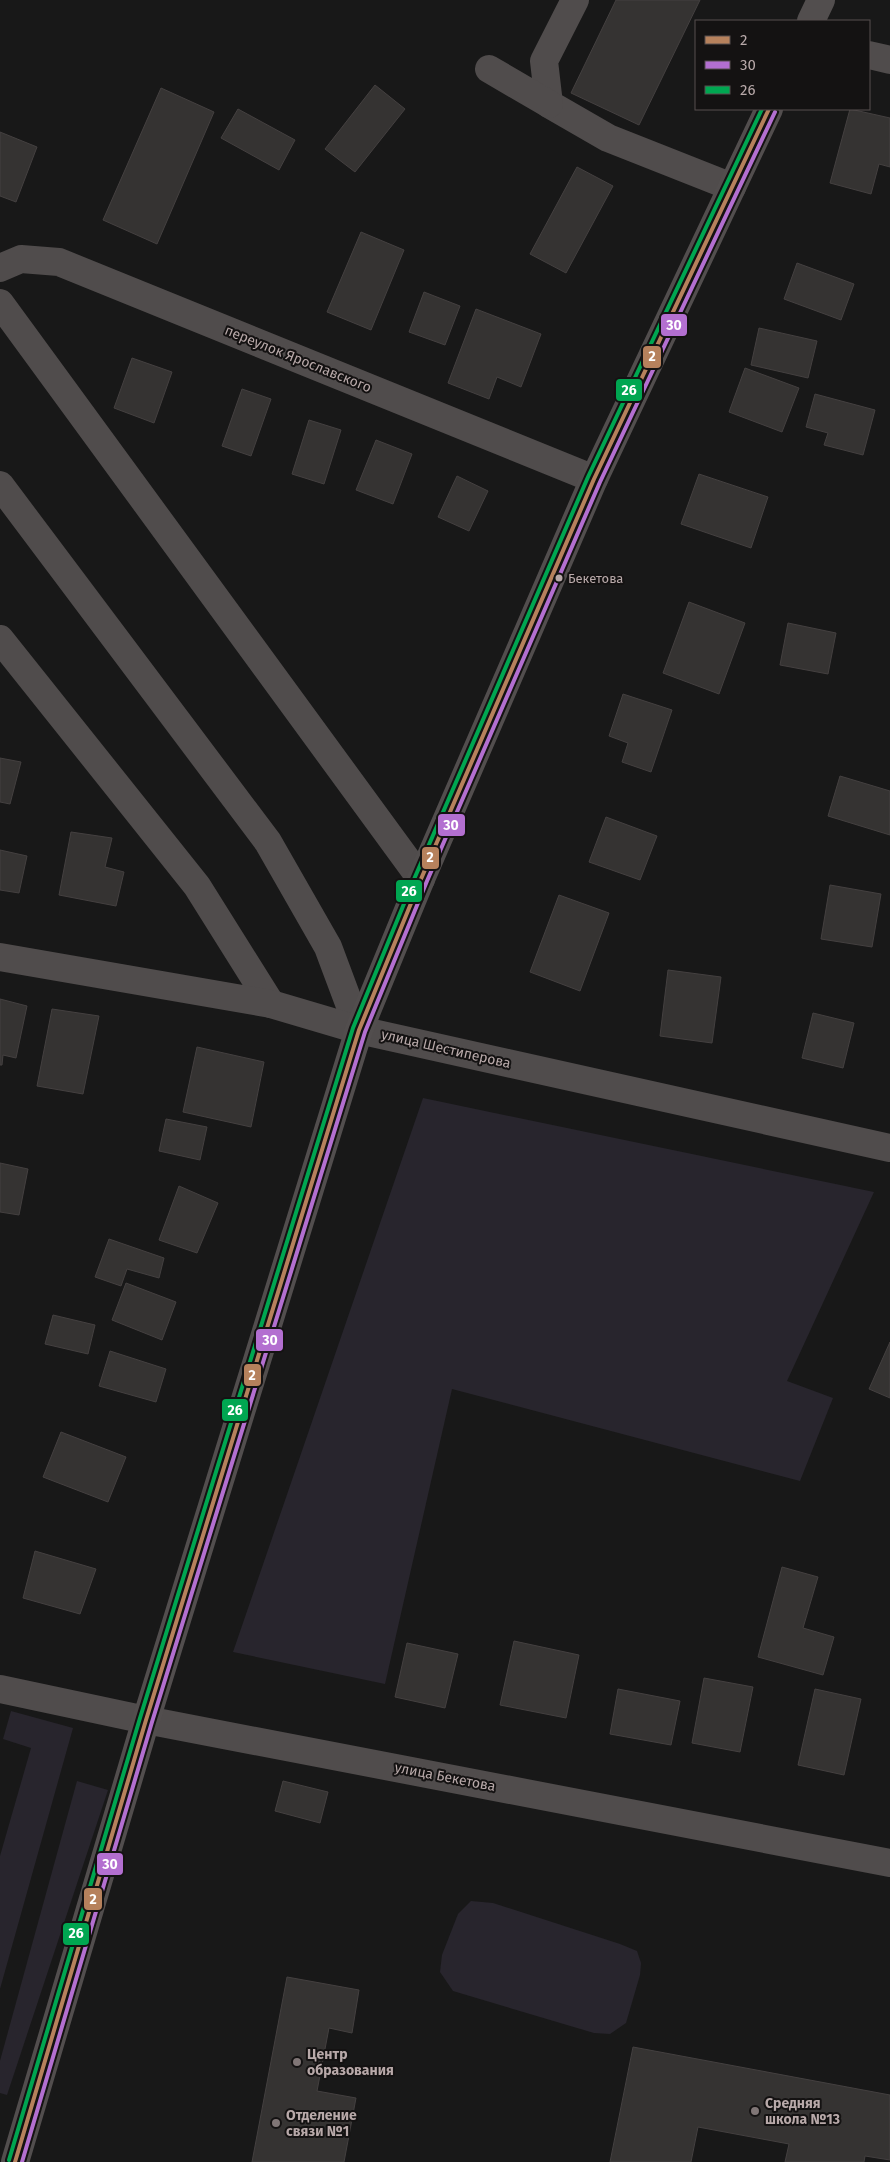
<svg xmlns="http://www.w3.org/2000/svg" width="890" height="2162" font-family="'Fira Sans',sans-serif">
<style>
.green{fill:#28252d}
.building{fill:#353332;stroke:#444040}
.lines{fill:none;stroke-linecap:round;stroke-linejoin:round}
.minor{stroke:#504c4c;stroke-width:28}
.major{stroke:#524e4e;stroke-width:28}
.bus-1-casing{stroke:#141212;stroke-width:8}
.bus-2-casing{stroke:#141212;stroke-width:8}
.bus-3-casing{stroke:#141212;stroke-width:8}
.bus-1{stroke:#b6815c;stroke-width:4}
.bus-2{stroke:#b36fd0;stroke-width:4}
.bus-3{stroke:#00a651;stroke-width:4}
.bus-dot{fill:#b8a9a9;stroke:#141212;stroke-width:2}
.poi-dot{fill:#807676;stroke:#141212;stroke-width:2}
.labels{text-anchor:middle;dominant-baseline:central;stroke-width:4;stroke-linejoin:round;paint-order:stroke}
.bus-label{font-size:13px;fill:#b8a9a9;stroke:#141212;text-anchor:start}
.street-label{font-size:14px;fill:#b8a9a9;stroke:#141212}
.poi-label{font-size:14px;font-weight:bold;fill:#b8a9a9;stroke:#141212;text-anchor:start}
.line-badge{stroke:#141212;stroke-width:2}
.badge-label{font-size:14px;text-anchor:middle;font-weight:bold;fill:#fff}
</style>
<rect width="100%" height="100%" fill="#181818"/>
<g class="green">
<path d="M423,1098L874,1192L787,1381L833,1398L800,1481L452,1389L385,1684L233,1652Z"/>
<path d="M11,1711L73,1728L0,1989V1856L31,1748L3,1739Z"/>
<path d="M77,1781L108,1790L7,2095L0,2093V2061Z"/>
<path d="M471,1901L493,1903L620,1944L637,1951L641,1963L640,1975L626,2023L610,2034L594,2033L453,1991L440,1972L442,1955L458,1914Z"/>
</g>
<g class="building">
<path d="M616,0H700L639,125L571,93Z"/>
<path d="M375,85L405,109L355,172L325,149Z"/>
<path d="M161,88L214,112L157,244L103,220Z"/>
<path d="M238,109L295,140L279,170L221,138Z"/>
<path d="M850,109L890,118V167L879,164L871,194L830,183Z"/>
<path d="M0,132L37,147L16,202L0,196Z"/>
<path d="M577,167L613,186L566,273L530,254Z"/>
<path d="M361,232L404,250L371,330L327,312Z"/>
<path d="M797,263L854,284L841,320L784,299Z"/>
<path d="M424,292L460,306L445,345L409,332Z"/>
<path d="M476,309L541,334L521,387L497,377L489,399L448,383Z"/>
<path d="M759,328L817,341L808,378L751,365Z"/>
<path d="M132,358L172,372L154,423L114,408Z"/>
<path d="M745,368L799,388L782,432L729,412Z"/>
<path d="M242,389L271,399L251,456L222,446Z"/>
<path d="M815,394L875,410L863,455L824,445L828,433L806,427Z"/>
<path d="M309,420L341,430L324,484L292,474Z"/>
<path d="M376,440L412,454L393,504L356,490Z"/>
<path d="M699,474L768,497L751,548L681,524Z"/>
<path d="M457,476L488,491L469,531L438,517Z"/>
<path d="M689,602L745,623L719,694L663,673Z"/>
<path d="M788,623L836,633L828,674L780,665Z"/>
<path d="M623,694L672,710L651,772L622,762L628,743L609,736Z"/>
<path d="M0,758L21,762L10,804L0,802Z"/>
<path d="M840,776L890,791V835L828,816Z"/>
<path d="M606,817L657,836L640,880L589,862Z"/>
<path d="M71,832L112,838L105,867L124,872L116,906L59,895Z"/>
<path d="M0,850L27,856L19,893L0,890Z"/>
<path d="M830,885L881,894L872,947L821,939Z"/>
<path d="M559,895L609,913L580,991L530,972Z"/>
<path d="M668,970L721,977L712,1043L660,1036Z"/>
<path d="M0,999L27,1006L16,1058L3,1055L2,1065H0Z"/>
<path d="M52,1009L99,1016L83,1094L37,1086Z"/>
<path d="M813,1013L854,1023L843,1068L802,1058Z"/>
<path d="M197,1047L264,1062L251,1127L183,1112Z"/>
<path d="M166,1119L207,1127L200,1160L159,1151Z"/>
<path d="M0,1163L28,1169L19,1215L0,1212Z"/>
<path d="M179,1186L218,1203L197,1253L159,1240Z"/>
<path d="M109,1239L164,1258L159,1278L127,1269L121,1286L95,1277Z"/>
<path d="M126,1283L176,1302L162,1340L112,1320Z"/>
<path d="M53,1315L95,1325L88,1354L45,1344Z"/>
<path d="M890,1342V1398L869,1389Z"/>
<path d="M110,1351L166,1369L156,1402L99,1386Z"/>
<path d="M61,1432L126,1457L108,1502L43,1477Z"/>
<path d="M35,1551L96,1569L80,1614L23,1598Z"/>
<path d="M782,1567L818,1577L803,1628L834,1637L823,1675L758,1657Z"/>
<path d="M514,1641L579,1655L566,1718L500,1705Z"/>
<path d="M407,1643L458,1654L445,1708L395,1697Z"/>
<path d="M704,1678L753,1687L740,1752L692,1743Z"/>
<path d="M618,1689L680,1701L671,1745L610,1734Z"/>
<path d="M815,1689L861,1699L844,1775L798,1765Z"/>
<path d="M283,1781L328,1792L320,1823L275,1811Z"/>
<path d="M287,1977L359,1990L352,2033L329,2028L317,2091L356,2098L344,2162H252Z"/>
<path d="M633,2047L890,2095V2160L865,2156L864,2162H785L789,2144L698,2127L691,2162H610Z"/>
</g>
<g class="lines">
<g class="minor">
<path d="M575,0L544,61L549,104L608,138L732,187"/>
<path d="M869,55L890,60"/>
<path d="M489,69L549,104"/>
<path d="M0,268L21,259L59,262L594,479"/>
<path d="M0,303L421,879"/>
<path d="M0,485L268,842L328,947L359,1030"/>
<path d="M0,639L197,886L271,1004"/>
<path d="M0,957L271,1004L359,1030L890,1148"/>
<path d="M0,1689L146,1720L890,1863"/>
</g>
<g class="major">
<path d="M811,21L821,0"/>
<path d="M15,2162L146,1720L359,1030L421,879L594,479L769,109"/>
</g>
<g class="bus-1-casing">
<path id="bus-1" d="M15,2162L146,1720L359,1030L421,879L594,479L769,109"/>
</g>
<g class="bus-2-casing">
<path id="bus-2" d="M22,2162L152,1722L365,1032L427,881L600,482L775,112"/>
</g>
<g class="bus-3-casing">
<path id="bus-3" d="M9,2160L140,1718L353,1028L415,877L588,477L762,109"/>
</g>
<use href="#bus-1" class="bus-1"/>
<use href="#bus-2" class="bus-2"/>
<use href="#bus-3" class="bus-3"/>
</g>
<circle class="bus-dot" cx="559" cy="578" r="4.5"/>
<g class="poi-dot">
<circle cx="297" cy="2062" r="5"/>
<circle cx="755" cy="2111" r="5"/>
<circle cx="276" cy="2123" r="5"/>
</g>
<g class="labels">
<g class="bus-label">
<text x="568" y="578">Бекетова</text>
</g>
<g class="street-label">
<text transform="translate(298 359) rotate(22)">переулок Ярославского</text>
<text transform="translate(446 1049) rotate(13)">улица Шестиперова</text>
<text transform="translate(445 1777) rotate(11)">улица Бекетова</text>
</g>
<g class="poi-label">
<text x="307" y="2054">Центр<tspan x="307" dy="16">образования</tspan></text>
<text x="765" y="2103">Средняя<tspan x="765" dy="16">школа №13</tspan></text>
<text x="286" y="2115">Отделение<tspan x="286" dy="16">связи №1</tspan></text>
</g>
</g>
<g class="line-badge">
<rect x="660" y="313" width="28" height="24" rx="5" fill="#b36fd0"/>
<rect x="642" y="345" width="20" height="24" rx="5" fill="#b6815c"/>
<rect x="615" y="378" width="28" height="24" rx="5" fill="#00a651"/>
<rect x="437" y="813" width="29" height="24" rx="5" fill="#b36fd0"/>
<rect x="421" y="846" width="19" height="24" rx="5" fill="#b6815c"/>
<rect x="395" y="879" width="28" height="24" rx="5" fill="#00a651"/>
<rect x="255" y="1328" width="29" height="24" rx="5" fill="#b36fd0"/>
<rect x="243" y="1363" width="19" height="24" rx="5" fill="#b6815c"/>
<rect x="221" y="1398" width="28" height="24" rx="5" fill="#00a651"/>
<rect x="96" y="1852" width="28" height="24" rx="5" fill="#b36fd0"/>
<rect x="83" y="1887" width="20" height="24" rx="5" fill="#b6815c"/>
<rect x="62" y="1922" width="28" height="24" rx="5" fill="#00a651"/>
</g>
<g class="badge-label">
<text x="674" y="330">30</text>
<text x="652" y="361">2</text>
<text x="629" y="395">26</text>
<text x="451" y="830">30</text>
<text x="430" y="862">2</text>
<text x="409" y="896">26</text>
<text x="270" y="1345">30</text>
<text x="252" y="1380">2</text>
<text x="235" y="1415">26</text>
<text x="110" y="1869">30</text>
<text x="93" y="1904">2</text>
<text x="76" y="1938">26</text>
</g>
<rect x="695" y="20" width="175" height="90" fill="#141212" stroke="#564e4e"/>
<rect x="705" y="36" width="25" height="8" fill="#b6815c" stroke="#564e4e"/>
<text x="740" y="45" font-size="15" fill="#b8a9a9">2</text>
<rect x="705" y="61" width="25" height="8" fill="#b36fd0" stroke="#564e4e"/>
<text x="740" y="70" font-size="15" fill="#b8a9a9">30</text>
<rect x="705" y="86" width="25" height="8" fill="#00a651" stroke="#564e4e"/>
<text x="740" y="95" font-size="15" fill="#b8a9a9">26</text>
</svg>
